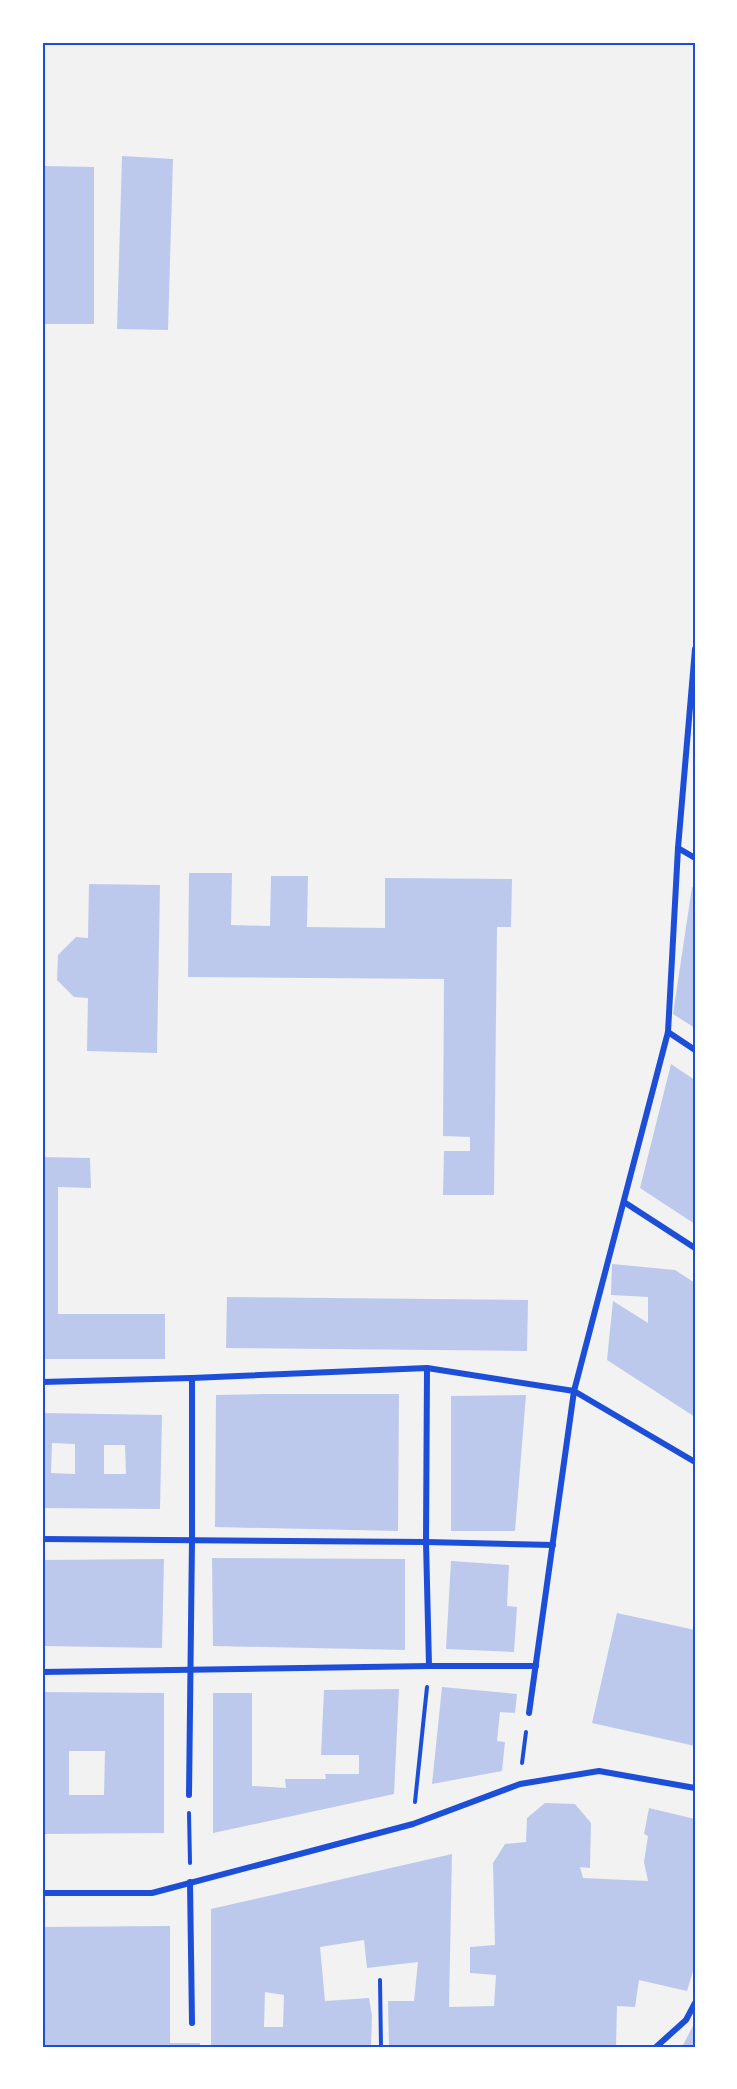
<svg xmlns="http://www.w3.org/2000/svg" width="737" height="2089" font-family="Jost,sans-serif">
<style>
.building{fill:#bdc9ec;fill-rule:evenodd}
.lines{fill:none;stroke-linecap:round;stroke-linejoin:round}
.path{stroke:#1d4ed8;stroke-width:4}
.minor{stroke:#1d4ed8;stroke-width:6}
.neatline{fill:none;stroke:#1d4ed8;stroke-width:2}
</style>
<rect width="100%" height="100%" fill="#f2f2f2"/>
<g class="building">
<path d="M122,156L173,159L168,330L117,329Z"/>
<path d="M42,166L94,167V324H42Z"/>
<path d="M189,873H232L231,925L270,926L271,876H308L307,927L385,928V878L512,879L511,927H497L494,1195H443L444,1151H470V1137L443,1136L444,979L188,977Z"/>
<path d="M89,884L160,885L157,1053L87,1051L88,998L74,997L57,980L58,955L76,937L88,938Z"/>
<path d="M692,887L695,888V1028L673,1014Z"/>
<path d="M671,1064L695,1080V1224L640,1188Z"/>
<path d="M42,1157L90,1158L91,1188L58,1187V1314H165V1359H42Z"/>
<path d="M612,1264L675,1270L695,1283V1417L607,1360L613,1301L648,1323V1297L611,1295Z"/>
<path d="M227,1297L528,1300L527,1351L226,1348Z"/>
<path d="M263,1394H399L398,1531L215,1527L216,1395Z"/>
<path d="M526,1395L515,1531H451V1396Z"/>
<path d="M42,1413L162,1415L160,1509L42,1508ZM52,1443L75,1444V1474L51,1473ZM104,1445H125L126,1474H104Z"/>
<path d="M212,1558L405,1559V1650L213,1646Z"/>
<path d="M164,1559L162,1648L42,1646V1560Z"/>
<path d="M451,1561L509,1565L507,1606L517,1607L514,1652L446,1649Z"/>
<path d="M617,1613L695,1630V1746L592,1723Z"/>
<path d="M442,1687L517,1694L515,1713L500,1712L497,1741L505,1742L502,1771L432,1784Z"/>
<path d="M399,1689L394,1794L213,1833V1693H252V1786L286,1788L285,1779H326L325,1774H359V1755H321L324,1690Z"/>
<path d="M42,1692L164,1693V1833L42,1834ZM69,1751H105L104,1795H69Z"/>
<path d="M545,1803L575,1804L591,1823L590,1868L580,1867L583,1878L648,1881L644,1862L648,1836L644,1834L649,1808L695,1819V1964L687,1991L639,1980L635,2007L617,2006L616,2047H389L388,2001H414L418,1962L367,1968L364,1940L320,1947L325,2001L369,1998L372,2016L371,2047H211V1909L452,1854L449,2007L494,2006L496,1975L470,1973V1947L495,1945L493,1863L505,1844L526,1842L527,1818ZM265,1992L284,1995L283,2027H264Z"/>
<path d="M170,1926V2043H200V2047H42V1927Z"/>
<path d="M695,2022V2047H682Z"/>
</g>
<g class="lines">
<g class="path">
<path d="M522,1763L526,1732"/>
<path d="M415,1802L427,1687"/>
<path d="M189,1813L190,1863"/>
<path d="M380,1980L381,2047"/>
</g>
<g class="minor">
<path d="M678,848L695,858"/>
<path d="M668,1032L695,1050"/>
<path d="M624,1202L695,1248"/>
<path d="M427,1368L426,1542L429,1666"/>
<path d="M42,1382L192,1378L427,1368L574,1391L695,1462"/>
<path d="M42,1539L426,1542L553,1545"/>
<path d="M42,1672L429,1666H536"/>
<path d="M529,1713L574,1391L668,1032L678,848L695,649"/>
<path d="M189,1795L192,1540V1378"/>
<path d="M190,1882L192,2023"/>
<path d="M42,1893H152L413,1824L520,1784L599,1771L695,1788"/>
<path d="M656,2047L686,2020L695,2003"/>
</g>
</g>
<rect width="737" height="2089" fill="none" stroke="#ffffff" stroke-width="87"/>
<rect x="44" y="44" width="650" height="2002" class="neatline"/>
</svg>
